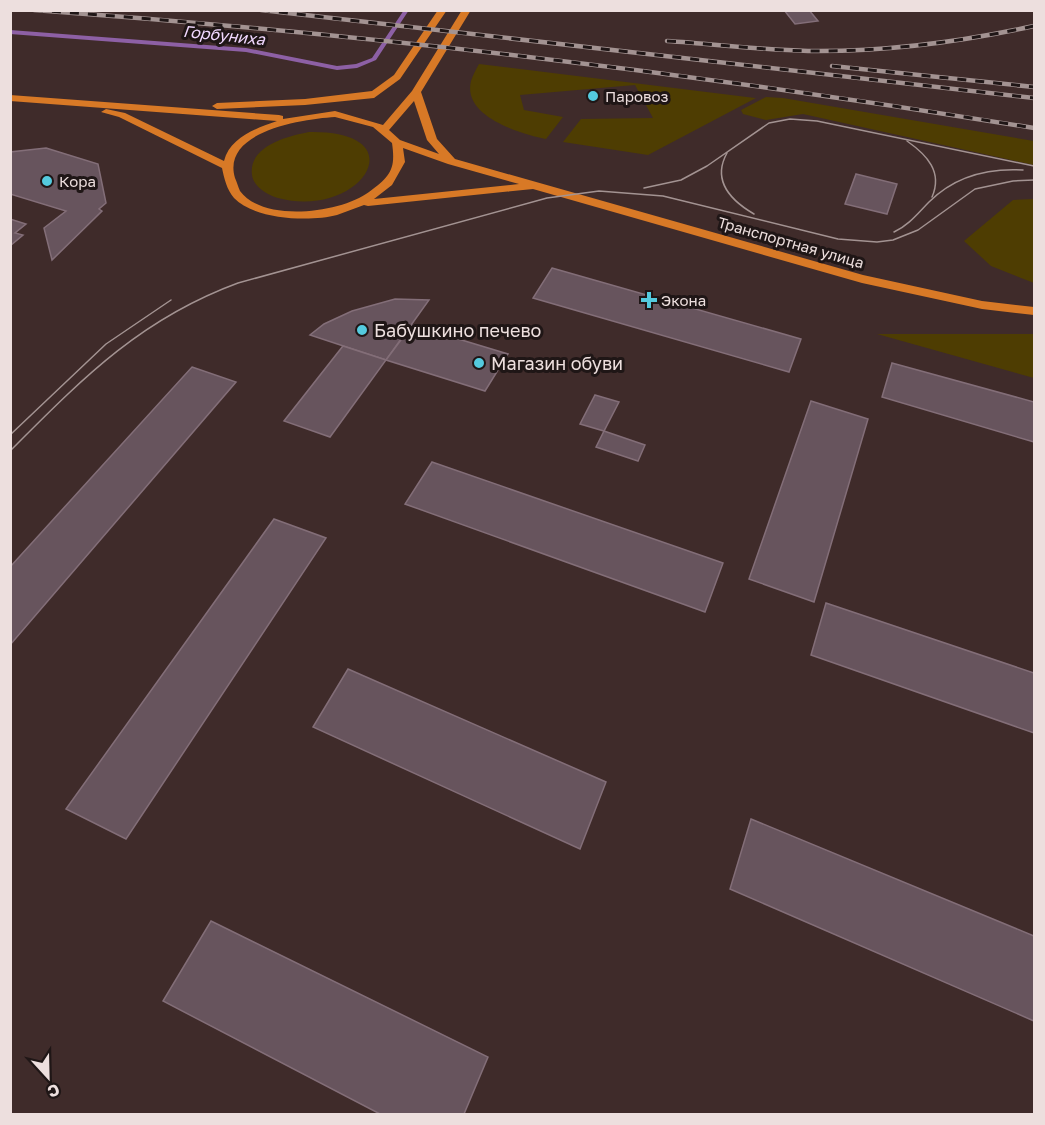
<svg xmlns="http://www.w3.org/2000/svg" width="1045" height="1125" font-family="'Golos Text',sans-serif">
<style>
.green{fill:#4e3d02}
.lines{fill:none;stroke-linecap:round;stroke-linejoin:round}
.stream{fill:#8d60a5;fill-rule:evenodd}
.building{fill:#67545d;stroke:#836e78;stroke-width:1.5}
.major{fill:#d87926;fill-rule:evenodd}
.tram{stroke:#a39392;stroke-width:1.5}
.rail-casing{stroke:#a39392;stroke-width:4.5}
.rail{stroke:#1f1616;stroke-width:3;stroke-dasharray:9;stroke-linecap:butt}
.poi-dot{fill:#54cade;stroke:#1f1616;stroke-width:2}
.labels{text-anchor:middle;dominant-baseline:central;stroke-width:6;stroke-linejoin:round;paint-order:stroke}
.far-poi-label{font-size:15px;fill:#eddfde;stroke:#1f1616;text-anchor:start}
.far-street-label{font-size:15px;fill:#eddfde;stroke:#1f1616}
.far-water-label{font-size:16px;font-style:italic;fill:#f1d8ff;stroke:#1f1616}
.poi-label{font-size:18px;fill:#eddfde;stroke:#1f1616;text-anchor:start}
</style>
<rect width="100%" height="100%" fill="#3f2b2a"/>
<g class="green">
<path d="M479,64L755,98H756L648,155L563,142L581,119L653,118L635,85L520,95L524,110L563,117L546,139C522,134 462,117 471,81C473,75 476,69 479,64Z"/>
<path d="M766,97L783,98L1034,141V165L803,114L766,120L743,114L741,110Z"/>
<path d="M309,132C419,130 361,220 278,198C267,195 253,186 252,175C248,146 288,136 309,132Z"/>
<path d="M1034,199V283L991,266L964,241L1013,200Z"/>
<path d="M877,334H1034V378Z"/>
</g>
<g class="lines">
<path class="stream" d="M404,10H409L376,60L357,68L337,70L246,52L10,34V30L246,48L337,66L356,64L372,58Z"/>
</g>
<g class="building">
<path d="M784,10H809L818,21L795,24Z"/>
<path d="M46,148L98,164L106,203L99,209L102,211L52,260L44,228L66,211L10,194V152Z"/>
<path d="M856,174L897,184L887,214L845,204Z"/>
<path d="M10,219L26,224L15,233L23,235L10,246Z"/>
<path d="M552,268L801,339L789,372L533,298Z"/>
<path d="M395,299L429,300L386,360L310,335L324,324L352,311Z"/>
<path d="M412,325L508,354L485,391L386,360Z"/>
<path d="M343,346L386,360L330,437L284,421Z"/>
<path d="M892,363L1034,402V442L882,397Z"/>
<path d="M192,367L236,382L10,645V567Z"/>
<path d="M595,395L619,402L604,431L580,424Z"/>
<path d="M811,401L868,419L814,602L749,579Z"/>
<path d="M604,431L645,445L638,461L596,447Z"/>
<path d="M432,462L723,563L705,612L405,504Z"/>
<path d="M274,519L326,538L126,839L66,809Z"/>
<path d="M826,603L1034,673V733L811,655Z"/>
<path d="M348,669L606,782L580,849L313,727Z"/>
<path d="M751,819L1034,936V1021L730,889Z"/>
<path d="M211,921L488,1057L464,1114H380L163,1001Z"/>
</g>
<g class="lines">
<g class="major">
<path d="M438,10H447L400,79L374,98L305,105L217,109L212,106L217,103L305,99L372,91L394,75Z"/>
<path d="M462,10H471L421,92L437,139L455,159L863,275L982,301L1034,307V315L982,309L862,283L533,189L368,206L364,205C355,208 346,212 337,215C310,222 255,220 234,198C227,190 224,178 222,168L119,117L101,112L106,109L125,113L224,161C230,137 257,128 277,121L10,101V95L279,115L283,116V119L335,111L383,125L412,91ZM414,101L427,140L439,154L400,140L389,130ZM335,117L373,127L392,143C396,170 390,176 369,192C341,213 263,223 240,191C238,187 237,182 235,178C221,131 303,119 335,117ZM403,148L448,164L519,184L374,199L392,185L405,162Z"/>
</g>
<g class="tram">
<path d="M907,141C927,155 943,172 932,197"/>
<path d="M727,153C712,180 730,200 754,214"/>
<path d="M644,188L681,180L707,166L769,123L790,119L817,121L1034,166"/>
<path d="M894,232C909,225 918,213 929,202C955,176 988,168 1023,170"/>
<path d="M10,435L106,344L171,300"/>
<path d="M10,451C82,379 140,319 238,283L547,198L599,191L663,196L838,239L877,242L893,240L918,230L975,189L1013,181L1034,180"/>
</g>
<g class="rail-casing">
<g id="rail">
<path d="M34,10C369,34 702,74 1034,128"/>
<path d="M261,10L1034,98"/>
<path d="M667,41C714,44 761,50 808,51C884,52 960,42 1034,26"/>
<path d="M832,66L1034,87"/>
</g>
</g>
<use href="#rail" class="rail"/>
</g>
<g class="poi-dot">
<circle cx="593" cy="96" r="6"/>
<circle cx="47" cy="181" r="6"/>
<path d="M646 291h6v6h6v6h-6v6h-6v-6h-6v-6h6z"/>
<circle cx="362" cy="330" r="6"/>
<circle cx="479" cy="363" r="6"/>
</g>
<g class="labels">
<g class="far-poi-label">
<text x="605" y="96">Паровоз</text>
<text x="59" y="181">Кора</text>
<text x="661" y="300">Экона</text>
</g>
<g class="far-street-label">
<text transform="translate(791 242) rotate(16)">Транспортная улица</text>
</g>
<g class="far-water-label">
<text transform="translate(224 35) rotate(6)">Горбуниха</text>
</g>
<g class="poi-label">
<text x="374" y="330">Бабушкино печево</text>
<text x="491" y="363">Магазин обуви</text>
</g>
</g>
<rect width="1045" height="1125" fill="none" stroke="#eddfde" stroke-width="24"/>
<g transform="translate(48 1077) rotate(158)" stroke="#1f1616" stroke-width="4.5" paint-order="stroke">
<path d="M0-4.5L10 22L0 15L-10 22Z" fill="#eddfde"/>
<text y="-9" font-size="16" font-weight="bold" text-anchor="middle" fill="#eddfde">С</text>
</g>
</svg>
